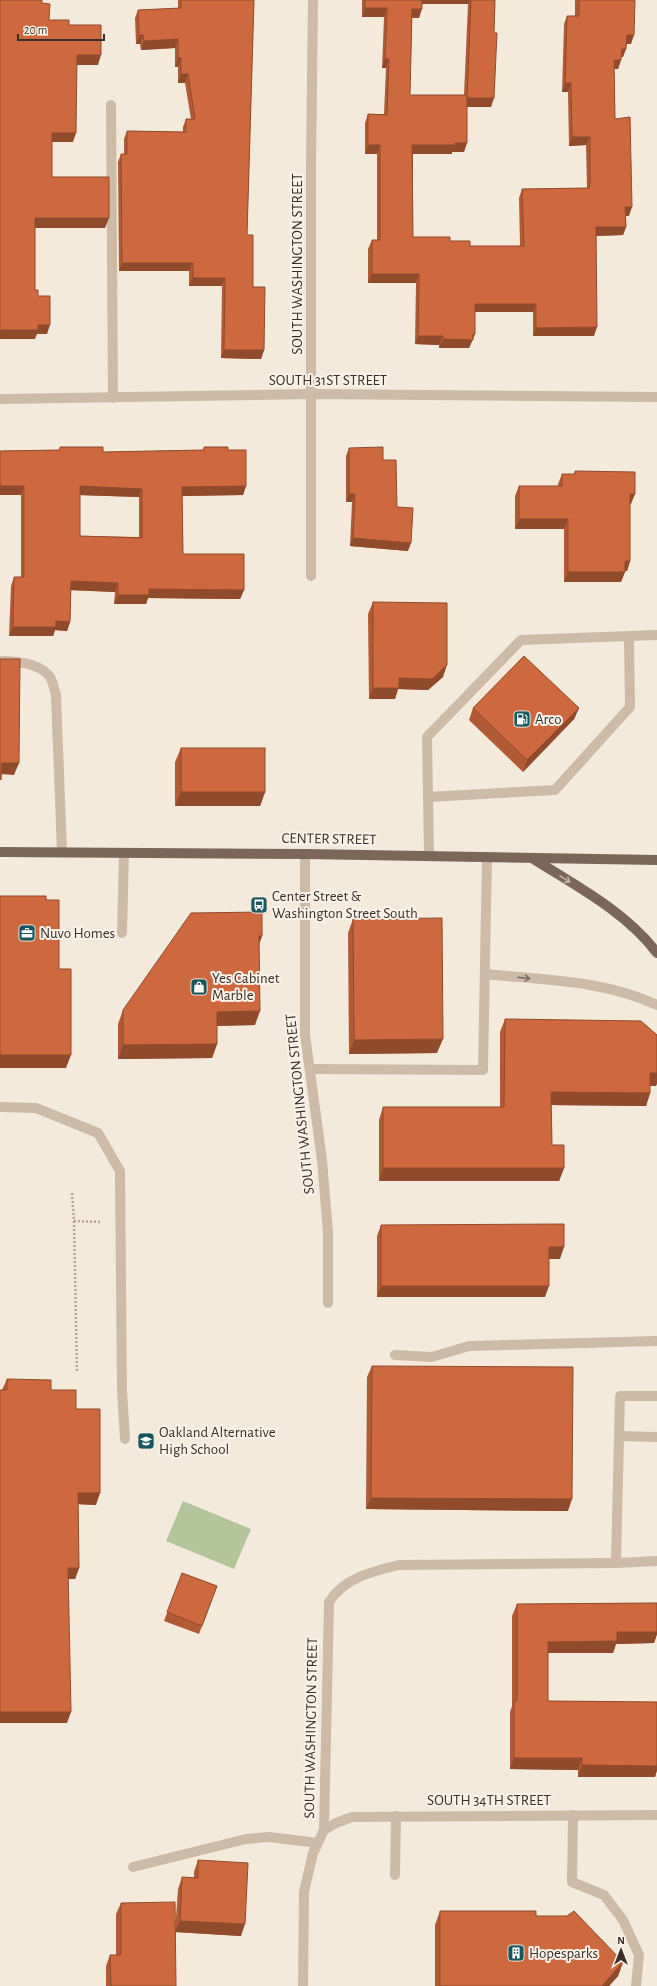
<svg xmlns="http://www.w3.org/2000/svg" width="657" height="1986" font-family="'Alegreya Sans',sans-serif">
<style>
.green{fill:#b4c49b}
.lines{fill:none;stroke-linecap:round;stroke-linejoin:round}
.path{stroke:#b9a491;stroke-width:2.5;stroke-dasharray:2 2;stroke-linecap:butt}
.minor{stroke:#cdbaa7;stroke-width:10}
.major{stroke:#7c6658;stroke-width:10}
.wall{fill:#b15a36;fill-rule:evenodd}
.shaded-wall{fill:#904a2c}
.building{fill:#ce693f;stroke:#904a2c;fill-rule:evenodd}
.oneway{stroke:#c2b4a8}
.oneway2{stroke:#7c6d61}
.labels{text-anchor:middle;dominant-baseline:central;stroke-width:4;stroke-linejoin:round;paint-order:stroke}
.street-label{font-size:15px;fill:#392e28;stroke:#fbf3e9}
.poi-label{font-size:15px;fill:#392e28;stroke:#fbf3e9;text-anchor:start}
</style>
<rect width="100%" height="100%" fill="#f4eadc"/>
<path class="green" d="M183,1501L251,1529L234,1569L166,1541Z"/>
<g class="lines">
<g class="path">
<path d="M72,1193L74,1221L77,1372"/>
<path d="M74,1221L100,1222"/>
</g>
<g class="minor">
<path d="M111,105L113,398"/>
<path d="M0,399L312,394L657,397"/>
<path d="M311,576V165L313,0"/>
<path d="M0,661C15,661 40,663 50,677C53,682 54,689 56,695L62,852"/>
<path d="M428,797L555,790L630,707L629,636"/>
<path d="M305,854V1035L322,1160L328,1233V1303"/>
<path d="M429,855L427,737L521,640L657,635"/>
<path d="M122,933L124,853"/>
<path d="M485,974C543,980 604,980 657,1005"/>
<path d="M310,1069L483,1070L487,857"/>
<path d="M0,1107L36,1108L98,1133L120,1171L122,1391L125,1439"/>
<path d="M395,1355L432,1357L469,1346L657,1341"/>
<path d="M619,1436L620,1396H657"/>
<path d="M657,1437L619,1436L616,1563L657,1561"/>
<path d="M573,1815L572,1882L604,1895L623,1920L639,1955L636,1986"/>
<path d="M324,1830L336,1823L352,1817L657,1815"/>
<path d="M133,1867L246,1839L269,1837L318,1843"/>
<path d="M395,1875L396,1816"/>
<path d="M303,1986L304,1892L313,1853L324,1830L329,1602C344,1578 373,1571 399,1565L616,1563"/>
</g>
<g class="major">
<path d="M0,852L305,854L657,860"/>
<path d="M532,858C576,886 625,911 657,953"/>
</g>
</g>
<g class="wall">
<path d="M178,0H254L247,235L253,287L264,350L261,359L221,358L222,286H189V271H119L118,162L121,154H124V139L127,131L183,132V127L186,119H191L185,83H178V67H175V48L141,50L140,44H136L135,18L138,10L178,8Z"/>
<path d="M362,0H495L491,107H467L464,152H452V154H413V237L450,241L470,246H520L519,198L522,189L587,188L586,145L569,146L568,92H562L564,24L567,16H575V0H635L631,44H627L623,57H621V60L618,69H614L615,119L629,216H626V227L623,235L596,236L594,336H533V312H475V334L469,348H439V345L415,344L416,283H368V249L372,240H377V154H365V123L368,114H384L386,68H382L384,17H362ZM422,4H468L464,95H410L412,18H419Z"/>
<path d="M60,447L103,452L203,450L204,447L228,450L246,486L243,495L182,496L183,554L244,590L240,599L148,598L146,604H114L115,592L71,590L70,622L67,631L55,630L53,636H9L11,586L14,577H21V495H0V451L59,450ZM80,495L139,497V537L80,536Z"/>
<path d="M349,448L383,460L397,507L408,551L350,546L352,502H346V456Z"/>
<path d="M575,471L631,504H630V561L627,571H625L621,582H564V529H515V496L519,486H558V484L562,474H574Z"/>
<path d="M373,602L443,677L428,690L398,689L395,699H369L368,614Z"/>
<path d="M473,708H579L574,719L523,772L469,720Z"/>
<path d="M181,748L265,792L260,806H175V762Z"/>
<path d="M353,919L437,1053L349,1054L348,933Z"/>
<path d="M262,936L259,944L255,1025L217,1026V1044L212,1058L118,1059V1024L123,1010Z"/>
<path d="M505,1019L657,1035V1083L656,1086H650V1093L646,1106L551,1105L552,1145L564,1168L559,1181H379V1120L383,1107H500V1032Z"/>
<path d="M381,1225L560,1259H549L545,1297H377V1236Z"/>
<path d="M372,1366L568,1511L366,1509L367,1377Z"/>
<path d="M7,1379L51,1390L76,1409L96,1505L78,1504L79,1568L75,1579H68L67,1723H0V1390H2Z"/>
<path d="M182,1573L217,1586L199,1634L164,1621Z"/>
<path d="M657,1603V1634L654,1643L616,1644L613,1653H548V1701L657,1702V1770L655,1777H578V1770L510,1769V1712L512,1706V1616L517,1604Z"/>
<path d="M198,1860L241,1936L175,1932L178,1889L182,1877L194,1878V1872Z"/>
<path d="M121,1903L176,1986H106V1966L110,1955H116V1914Z"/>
<path d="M440,1911L536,1916L623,1962L618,1976L609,1986H435V1925Z"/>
</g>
<g class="shaded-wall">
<path d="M420,0H470L468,4H419Z"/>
<path d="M365,8H387L384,17H362Z"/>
<path d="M412,9H422L419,18L409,17Z"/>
<path d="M143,35L140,44H136L139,36Z"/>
<path d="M627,35H634L631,44H624Z"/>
<path d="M178,39L175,48L141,50L144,41Z"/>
<path d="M622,49H626L623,57H618Z"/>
<path d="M77,55H101L98,65H73Z"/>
<path d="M178,58H181L178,67H175Z"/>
<path d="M385,59H389L386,68H382Z"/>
<path d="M614,60H621L618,69H611Z"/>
<path d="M181,74H188L185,83H178Z"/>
<path d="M565,83H571L568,92H562Z"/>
<path d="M467,98H494L491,107H464Z"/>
<path d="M52,133H76L73,142H48Z"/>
<path d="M572,137H590L586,145L569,146Z"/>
<path d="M455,143H467L464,152H452V154H409L412,145Z"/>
<path d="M368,145H380L377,154H365Z"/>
<path d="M625,207H632L629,216H622Z"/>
<path d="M35,218H109L105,228H31Z"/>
<path d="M596,227H626L623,235L593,236Z"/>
<path d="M122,263H193L189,271H119Z"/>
<path d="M372,274H419L416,283H368Z"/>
<path d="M193,278H225L222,286H189Z"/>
<path d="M475,304H536L533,312H472Z"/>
<path d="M38,325H50L47,334H37L35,339H0V330Z"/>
<path d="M597,327L594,336H533L536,328Z"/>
<path d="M475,334L469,348H439L443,339Z"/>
<path d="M418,336H443L439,345L415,344Z"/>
<path d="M224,350H264L261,359L221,358Z"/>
<path d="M0,486H24L21,495H0Z"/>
<path d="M80,486L142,489L139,497L77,495Z"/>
<path d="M246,486L243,495L179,496L182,487Z"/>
<path d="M349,494H355L352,502H346Z"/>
<path d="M630,494H635L631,504H627Z"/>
<path d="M519,519H568L564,529H515Z"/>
<path d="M353,538L411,543L408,551L350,546Z"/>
<path d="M625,561H630L627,571H622Z"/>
<path d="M568,572H625L621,582H564Z"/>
<path d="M71,581L118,583L115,592L68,590Z"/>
<path d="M149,589L244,590L240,599L148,598L146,604H114L118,595Z"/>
<path d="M56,621L70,622L67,631L55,630L53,636H9L13,627Z"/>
<path d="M447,665L443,677L428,690L398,689L395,699H369L373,688L399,678Z"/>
<path d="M579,708L574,719L523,772L527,760Z"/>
<path d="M2,763H19L14,775L0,774Z"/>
<path d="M181,792H265L260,806H175Z"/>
<path d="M259,936H262L257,950Z"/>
<path d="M260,1011L255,1025L212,1026L217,1012Z"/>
<path d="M443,1039L437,1053L349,1054L354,1040Z"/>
<path d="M217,1044L212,1058L118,1059L123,1045Z"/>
<path d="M0,1055H71L66,1068H0Z"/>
<path d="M650,1073H657V1083L656,1086H646Z"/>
<path d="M551,1092L650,1093L646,1106L547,1105Z"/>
<path d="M383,1168H564L559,1181H379Z"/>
<path d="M549,1247H564L560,1259H545Z"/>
<path d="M381,1286H549L545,1297H377Z"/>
<path d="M78,1493H100L96,1505L74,1504Z"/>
<path d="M371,1498L572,1499L568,1511L366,1509Z"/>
<path d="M68,1568H79L75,1579H64Z"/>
<path d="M617,1632H657V1634L654,1643L616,1644L613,1653H544L548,1642Z"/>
<path d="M0,1712H71L67,1723H0Z"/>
<path d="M514,1758H582L578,1770L510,1769Z"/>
<path d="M582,1765L657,1766V1770L655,1777H578Z"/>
<path d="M180,1921L245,1924L241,1936L175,1932Z"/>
<path d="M623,1962L618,1976L609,1986H602Z"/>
</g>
<g class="building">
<path d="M0,0H42V3L50,4L49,20H69V25H101V55H77L76,133H52V177H109V218H35V290H38V296H50V325H38V330H0Z"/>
<path d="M181,0H254L247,235H253V287H265L264,350H224L225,278H193V263H122L121,154H127V131L186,132V119H195L188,74H181V58H178V39L144,41L143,35L139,36L138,10L181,8Z"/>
<path d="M365,0H422V9H412L410,95H467V143H455V145H412L413,237H450V241H470V246H524L522,189L589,188L590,183V137H572L571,83H565L567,16H579V0H635L634,35H627L626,49H622L621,60H614L615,119L630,117L632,207H625L626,227H596L597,327L536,328V304H475V334H473V340L443,339V336H418L419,274H372V240H380V145H368V114L387,115L389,59H385L387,8H365Z"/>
<path d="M471,0H495L494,33H497L494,98H467Z"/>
<path d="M60,447H103V452L204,450V447H228V450H246V486L182,487L183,554H244V590L149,589V595H118V583L71,581L70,622L56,621V627H13L14,577H24V486H0V451L60,450ZM80,486L142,489V538L80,536Z"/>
<path d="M383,447V460H396L397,507L413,508L411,543L353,538L355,494H349V448Z"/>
<path d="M575,471L635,472V494H630V561H625V572H568V519H519V486H562V474H575Z"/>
<path d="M373,602L447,603V665L432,679L399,678V688H373Z"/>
<path d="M524,656L579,708L527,760L473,708Z"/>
<path d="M0,659H20L19,763H2L1,780L0,779Z"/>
<rect x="181" y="748" width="84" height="44"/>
<path d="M0,896H46V900H59V969H71V1055H0Z"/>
<path d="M262,912V936H259L260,1011L217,1012V1044L123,1045V1010L191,913Z"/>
<path d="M442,918L443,1039L354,1040L353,919Z"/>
<path d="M505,1019L641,1021L657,1035V1073H650V1093L551,1092L552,1145H564V1168H383V1107H504Z"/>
<path d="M564,1224V1247H549V1286H381V1225Z"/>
<path d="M372,1366L573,1367L572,1499L371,1498Z"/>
<path d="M7,1379L51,1380V1390H76V1409H100V1493H78L79,1568H68L71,1712H0V1390H7Z"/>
<path d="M182,1573L217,1586L202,1626L167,1612Z"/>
<path d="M657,1603V1632H617V1641L548,1642V1701L657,1702V1766L582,1765V1758H514V1701H517V1604Z"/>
<path d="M198,1860L248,1863L245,1924L180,1921L182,1877L198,1878Z"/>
<path d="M175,1902L176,1986H111L110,1955H121V1903Z"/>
<path d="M440,1911H536V1916H567L574,1911L623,1962L602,1986H440Z"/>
</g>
<defs><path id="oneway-shaft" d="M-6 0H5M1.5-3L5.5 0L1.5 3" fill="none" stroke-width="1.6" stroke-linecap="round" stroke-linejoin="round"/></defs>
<use class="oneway" href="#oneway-shaft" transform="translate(565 879) rotate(32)"/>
<use class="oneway2" href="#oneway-shaft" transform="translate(524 978) rotate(6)"/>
<defs>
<g id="fuel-square" transform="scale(0.9)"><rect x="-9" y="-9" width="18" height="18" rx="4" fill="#1a565e" stroke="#fbf3e9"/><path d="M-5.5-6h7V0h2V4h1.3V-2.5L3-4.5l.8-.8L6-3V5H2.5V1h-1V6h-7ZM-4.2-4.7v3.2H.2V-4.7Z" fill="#fff"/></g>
<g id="bus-square" transform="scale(0.9)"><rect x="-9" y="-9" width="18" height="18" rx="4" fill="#1a565e" stroke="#fbf3e9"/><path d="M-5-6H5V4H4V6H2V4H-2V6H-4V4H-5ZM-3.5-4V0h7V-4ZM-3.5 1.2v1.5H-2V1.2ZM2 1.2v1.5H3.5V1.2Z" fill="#fff"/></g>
<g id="office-square" transform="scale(0.9)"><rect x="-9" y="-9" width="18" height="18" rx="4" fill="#1a565e" stroke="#fbf3e9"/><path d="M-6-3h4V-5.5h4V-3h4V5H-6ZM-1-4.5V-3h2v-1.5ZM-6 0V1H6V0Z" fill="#fff"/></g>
<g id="shop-square" transform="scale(0.9)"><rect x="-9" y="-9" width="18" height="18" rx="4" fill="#1a565e" stroke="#fbf3e9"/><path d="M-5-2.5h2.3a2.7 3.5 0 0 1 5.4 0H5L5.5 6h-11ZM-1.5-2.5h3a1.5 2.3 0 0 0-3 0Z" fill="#fff"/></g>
<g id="school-square" transform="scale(0.9)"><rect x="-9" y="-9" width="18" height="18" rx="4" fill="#1a565e" stroke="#fbf3e9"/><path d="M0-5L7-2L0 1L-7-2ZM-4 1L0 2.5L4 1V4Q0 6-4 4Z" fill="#fff"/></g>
<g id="building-square" transform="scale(0.9)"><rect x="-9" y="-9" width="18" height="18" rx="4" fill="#1a565e" stroke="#fbf3e9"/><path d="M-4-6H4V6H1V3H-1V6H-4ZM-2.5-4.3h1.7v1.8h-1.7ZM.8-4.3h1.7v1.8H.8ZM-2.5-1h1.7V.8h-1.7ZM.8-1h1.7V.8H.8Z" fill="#fff"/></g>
</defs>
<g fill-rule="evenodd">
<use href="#fuel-square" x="522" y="719"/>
<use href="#bus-square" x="259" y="905"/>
<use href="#office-square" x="27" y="933"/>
<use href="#shop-square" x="199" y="987"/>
<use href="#school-square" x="146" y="1441"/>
<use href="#building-square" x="516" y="1953"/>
</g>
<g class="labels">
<g class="street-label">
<text transform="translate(297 264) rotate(-90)">SOUTH WASHINGTON STREET</text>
<text x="328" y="380">SOUTH 31ST STREET</text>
<text transform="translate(329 839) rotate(1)">CENTER STREET</text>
<text transform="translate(300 1104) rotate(-96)">SOUTH WASHINGTON STREET</text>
<text transform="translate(311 1728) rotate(-89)">SOUTH WASHINGTON STREET</text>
<text x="489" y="1800">SOUTH 34TH STREET</text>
</g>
<g class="poi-label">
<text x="535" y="719">Arco</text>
<text x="272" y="896">Center Street &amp;<tspan x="272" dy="17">Washington Street South</tspan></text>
<text x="40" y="933">Nuvo Homes</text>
<text x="212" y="978">Yes Cabinet<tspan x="212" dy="17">Marble</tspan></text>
<text x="159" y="1432">Oakland Alternative<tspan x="159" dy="17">High School</tspan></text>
<text x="529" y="1953">Hopesparks</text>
</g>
</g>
<g transform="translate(621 1950)" stroke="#fbf3e9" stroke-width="3" paint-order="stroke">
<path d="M0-3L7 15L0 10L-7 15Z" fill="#392e28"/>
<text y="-6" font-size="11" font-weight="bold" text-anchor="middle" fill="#392e28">N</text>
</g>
<path d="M18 34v6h86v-6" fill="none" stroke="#392e28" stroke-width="2"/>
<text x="24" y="34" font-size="12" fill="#392e28" stroke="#fbf3e9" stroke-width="3" paint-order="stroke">20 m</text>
</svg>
